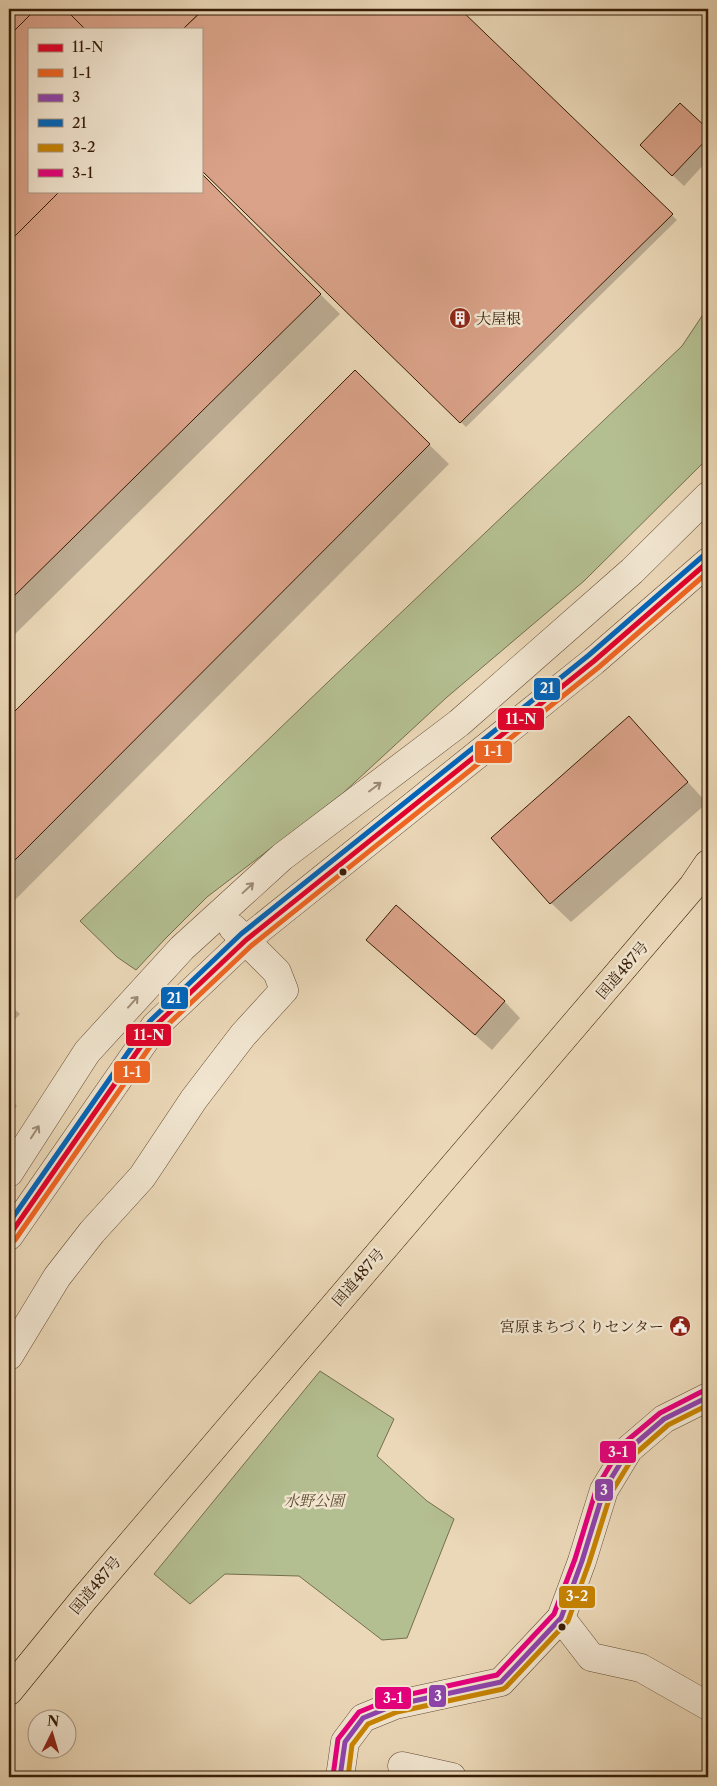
<svg xmlns="http://www.w3.org/2000/svg" width="717" height="1786" font-family="'Libre Caslon Text','Noto Serif JP',serif">
<style>
.green{fill:#b4bf91;stroke:#756e4c}
.shadow{fill:#0003}
.building{fill:#daa289;stroke:#361c06}
.lines{fill:none;stroke-linecap:round;stroke-linejoin:round}
.minor-casing{stroke:#634b32;stroke-width:29}
.highway-casing{stroke:#361c06;stroke-width:29}
.minor{stroke:#f2e6d1;stroke-width:28}
.highway{stroke:#ebd8b8;stroke-width:28}
.bus-1-casing{stroke:#f2e6d1;stroke-width:9}
.bus-2-casing{stroke:#f2e6d1;stroke-width:9}
.bus-3-casing{stroke:#f2e6d1;stroke-width:9}
.bus-4-casing{stroke:#f2e6d1;stroke-width:9}
.bus-5-casing{stroke:#f2e6d1;stroke-width:9}
.bus-6-casing{stroke:#f2e6d1;stroke-width:9}
.bus-1{stroke:#e4002b;stroke-width:5}
.bus-2{stroke:#f26522;stroke-width:5}
.bus-3{stroke:#8e44ad;stroke-width:5}
.bus-4{stroke:#0065bd;stroke-width:5}
.bus-5{stroke:#c78402;stroke-width:5}
.bus-6{stroke:#e5007d;stroke-width:5}
.oneway{stroke:#9d8b76}
.bus-dot{fill:#361c06;stroke:#f2e6d1;stroke-width:2}
.labels{text-anchor:middle;dominant-baseline:central;stroke-width:5;stroke-linejoin:round;paint-order:stroke}
.poi-label{font-size:15px;fill:#361c06;stroke:#f2e6d1;text-anchor:start}
.street-label{font-size:15px;fill:#361c06;stroke:#f2e6d1}
.park-label{font-size:15px;font-style:italic;fill:#5c4d30;stroke:#f2e6d1}
.line-badge{stroke:#f2e6d1;stroke-width:2}
.badge-label{font-size:14px;text-anchor:middle;font-weight:bold;fill:#fff}
</style>
<rect width="100%" height="100%" fill="#ebd8b8"/>
<filter id="stains"><feTurbulence type="fractalNoise" baseFrequency=".004" numOctaves="4"/><feColorMatrix values="0 0 0 0 .2 0 0 0 0 .09 0 0 0 0 .02 0 0 0 .5 -.17"/></filter>
<radialGradient id="worn" r=".72"><stop offset=".6" stop-color="#630" stop-opacity="0"/><stop offset="1" stop-color="#630" stop-opacity=".3"/></radialGradient>
<g class="green">
<path d="M708,307V458L584,581L446,698L342,794L207,897L165,939L136,970L117,957L80,921L329,681L682,346Z"/>
<path d="M320,1371L394,1419L377,1456L427,1501L454,1519L407,1638L382,1640L299,1576L225,1574L190,1604L154,1574Z"/>
</g>
<g class="shadow">
<path d="M9,9H458L677,220L466,427L201,169V29H29V191H201V175L340,314L9,640Z"/>
<path d="M680,104L708,131V160L684,186L652,156Z"/>
<path d="M355,372L449,464L9,906V719Z"/>
<path d="M629,718L707,803L571,922L551,903Z"/>
<path d="M397,907L505,1002L520,1018L492,1050L384,955Z"/>
<path d="M9,1004L20,1014L9,1026Z"/>
<path d="M9,1097L17,1106L9,1114Z"/>
</g>
<g class="building">
<path d="M9,9H36L9,36Z"/>
<path d="M36,9H65L85,29H29V191H60L9,242V36Z"/>
<path d="M65,9H204L183,29H85Z"/>
<path d="M204,9H460L673,214L460,423L201,170V29H183Z"/>
<path d="M680,103L708,129V138L672,176L640,145Z"/>
<path d="M201,173L321,294L9,601V242L60,191H201Z"/>
<path d="M355,370L430,444L9,866V717Z"/>
<path d="M629,716L688,782L550,904L491,838Z"/>
<path d="M396,905L505,1001L475,1035L366,940Z"/>
<path d="M9,1002L15,1008L9,1015Z"/>
</g>
<g class="lines">
<g class="minor-casing">
<g id="minor">
<path d="M9,1173L87,1052L182,948L282,857L459,723L632,571L708,496"/>
<path d="M9,1236L155,1026L246,940L594,661L708,562"/>
<path d="M9,1356L57,1277L92,1232L142,1177L194,1099L243,1035L284,990L277,972L233,928"/>
<path d="M561,1618L591,1657L641,1668L708,1706"/>
<path d="M402,1766L452,1777"/>
<path d="M340,1777L345,1742L363,1718L395,1705L501,1682L561,1618L582,1561L604,1490L629,1449L664,1419L708,1397"/>
</g>
</g>
<g class="highway-casing">
<path id="highway" d="M9,1691L84,1599L693,886L708,864"/>
</g>
<use href="#minor" class="minor"/>
<use href="#highway" class="highway"/>
<g class="bus-1-casing">
<path id="bus-1" d="M9,1236L155,1026L246,940L594,661L708,562"/>
</g>
<g class="bus-2-casing">
<path id="bus-2" d="M15,1240L161,1031L251,946L599,667L708,572"/>
</g>
<g class="bus-3-casing">
<path id="bus-3" d="M340,1777L345,1742L363,1718L395,1705L501,1682L561,1618L582,1561L604,1490L629,1449L664,1419L708,1397"/>
</g>
<g class="bus-4-casing">
<path id="bus-4" d="M9,1223L150,1021L241,934L589,655L703,556"/>
</g>
<g class="bus-5-casing">
<path id="bus-5" d="M348,1777L352,1745L368,1724L397,1712L503,1689L506,1687L568,1621L589,1563L611,1493L635,1454L668,1425L708,1405"/>
</g>
<g class="bus-6-casing">
<path id="bus-6" d="M333,1776L338,1739L359,1712L393,1698L497,1675L554,1614L575,1559L597,1487L623,1444L660,1413L705,1390"/>
</g>
<use href="#bus-1" class="bus-1"/>
<use href="#bus-2" class="bus-2"/>
<use href="#bus-3" class="bus-3"/>
<use href="#bus-4" class="bus-4"/>
<use href="#bus-5" class="bus-5"/>
<use href="#bus-6" class="bus-6"/>
</g>
<defs><path id="oneway-shaft" d="M-6 0H5M1.5-3L5.5 0L1.5 3" fill="none" stroke-width="1.6" stroke-linecap="round" stroke-linejoin="round" transform="scale(1.25)"/></defs>
<g class="oneway">
<use href="#oneway-shaft" transform="translate(375 787) rotate(-37)"/>
<use href="#oneway-shaft" transform="translate(248 888) rotate(-43)"/>
<use href="#oneway-shaft" transform="translate(133 1002) rotate(-48)"/>
<use href="#oneway-shaft" transform="translate(35 1132) rotate(-57)"/>
</g>
<defs>
<g id="building-disc" transform="scale(1.125)"><circle r="9.5" fill="#8f2418" stroke="#f2e6d1"/><path d="M-4-6H4V6H1V3H-1V6H-4ZM-2.5-4.3h1.7v1.8h-1.7ZM.8-4.3h1.7v1.8H.8ZM-2.5-1h1.7V.8h-1.7ZM.8-1h1.7V.8H.8Z" fill="#fff"/></g>
<g id="civic-disc" transform="scale(1.125)"><circle r="9.5" fill="#8f2418" stroke="#f2e6d1"/><path d="M-.6-6.5H3V-4.5H.6V-3L4-1V1h2V6H-6V1h2V-1L-.6-3ZM-1.2 2.5V6h2.4V2.5Z" fill="#fff"/></g>
</defs>
<g fill-rule="evenodd">
<use href="#building-disc" x="460" y="318"/>
<use href="#civic-disc" x="680" y="1326"/>
</g>
<g class="bus-dot">
<circle cx="343" cy="872" r="4.5"/>
<circle cx="562" cy="1627" r="4.5"/>
</g>
<g class="labels">
<g class="poi-label">
<text x="476" y="318">大屋根</text>
<text x="664" y="1326" text-anchor="end">宮原まちづくりセンター</text>
</g>
<g class="street-label">
<text transform="translate(622 970) rotate(-49)">国道487号</text>
<text transform="translate(358 1277) rotate(-49)">国道487号</text>
<text transform="translate(95 1585) rotate(-50)">国道487号</text>
</g>
<g class="park-label">
<text x="314" y="1500">水野公園</text>
</g>
</g>
<g class="line-badge">
<rect x="533" y="677" width="28" height="24" rx="5" fill="#0065bd"/>
<rect x="497" y="707" width="48" height="24" rx="5" fill="#e4002b"/>
<rect x="474" y="740" width="39" height="24" rx="5" fill="#f26522"/>
<rect x="160" y="986" width="29" height="24" rx="5" fill="#0065bd"/>
<rect x="125" y="1023" width="47" height="24" rx="5" fill="#e4002b"/>
<rect x="113" y="1060" width="38" height="24" rx="5" fill="#f26522"/>
<rect x="599" y="1440" width="38" height="24" rx="5" fill="#e5007d"/>
<rect x="594" y="1478" width="20" height="24" rx="5" fill="#8e44ad"/>
<rect x="558" y="1585" width="38" height="24" rx="5" fill="#c78402"/>
<rect x="428" y="1684" width="19" height="24" rx="5" fill="#8e44ad"/>
<rect x="374" y="1686" width="38" height="24" rx="5" fill="#e5007d"/>
</g>
<g class="badge-label">
<text x="547" y="693">21</text>
<text x="521" y="724">11-N</text>
<text x="493" y="756">1-1</text>
<text x="174" y="1003">21</text>
<text x="149" y="1040">11-N</text>
<text x="132" y="1077">1-1</text>
<text x="618" y="1457">3-1</text>
<text x="604" y="1495">3</text>
<text x="577" y="1601">3-2</text>
<text x="438" y="1701">3</text>
<text x="393" y="1703">3-1</text>
</g>
<rect width="717" height="1786" fill="none" stroke="#ebd8b8" stroke-width="30"/>
<rect x="10" y="10" width="697" height="1766" fill="none" stroke="#361c06" stroke-width="2.5"/>
<rect x="15" y="15" width="687" height="1756" fill="none" stroke="#361c06"/>
<rect x="28" y="28" width="175" height="165" fill="#f2e6d1" stroke="#a79580"/>
<rect x="38" y="44" width="25" height="8" fill="#e4002b" stroke="#a79580"/>
<text x="72" y="52" font-size="15" fill="#361c06">11-N</text>
<rect x="38" y="69" width="25" height="8" fill="#f26522" stroke="#a79580"/>
<text x="72" y="78" font-size="15" fill="#361c06">1-1</text>
<rect x="38" y="94" width="25" height="8" fill="#8e44ad" stroke="#a79580"/>
<text x="72" y="102" font-size="15" fill="#361c06">3</text>
<rect x="38" y="119" width="25" height="8" fill="#0065bd" stroke="#a79580"/>
<text x="72" y="128" font-size="15" fill="#361c06">21</text>
<rect x="38" y="144" width="25" height="8" fill="#c78402" stroke="#a79580"/>
<text x="72" y="152" font-size="15" fill="#361c06">3-2</text>
<rect x="38" y="169" width="25" height="8" fill="#e5007d" stroke="#a79580"/>
<text x="72" y="178" font-size="15" fill="#361c06">3-1</text>
<g transform="translate(52 1734) rotate(5)"><circle r="24" fill="#f2e6d1" stroke="#a79580"/>
<path d="M0-4L9 19L0 12L-9 19Z" fill="#8f2418"/>
<text y="-8" font-size="14" font-weight="bold" text-anchor="middle" fill="#361c06">N</text>
</g>
<rect width="100%" height="100%" filter="url(#stains)"/>
<rect width="100%" height="100%" fill="url(#worn)"/>
</svg>
